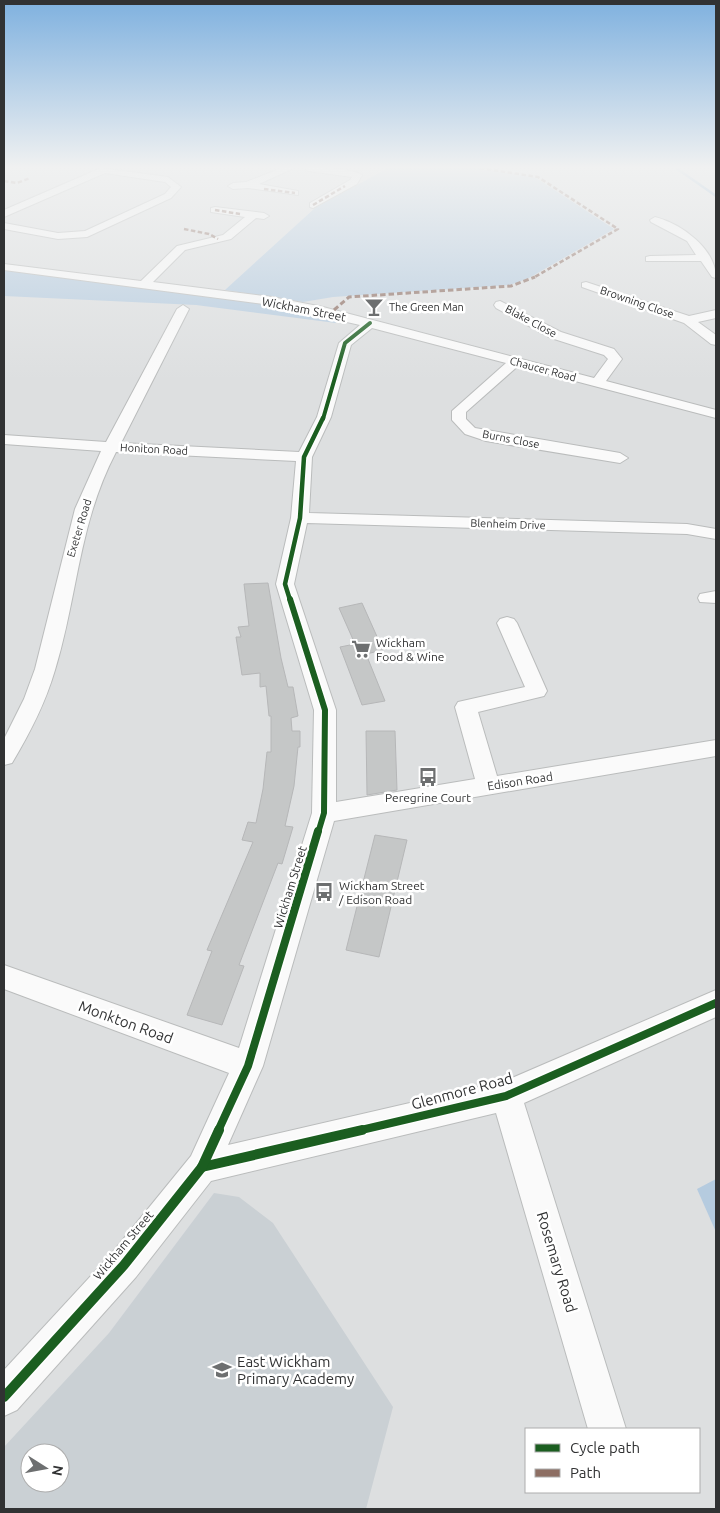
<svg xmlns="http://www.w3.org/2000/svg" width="720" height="1513" font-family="Ubuntu,sans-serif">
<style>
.built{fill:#cad0d4;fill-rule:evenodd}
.green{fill:#b5cbdf}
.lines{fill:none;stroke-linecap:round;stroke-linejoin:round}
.stream{stroke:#83add1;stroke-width:2.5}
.building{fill:#c5c7c7;stroke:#b6b7b8}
.minor-casing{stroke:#babcbc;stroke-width:2}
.minor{fill:#fafafa;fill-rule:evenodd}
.quiet-far1{stroke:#8d6e63;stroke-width:2.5;stroke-dasharray:4.5 2.5;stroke-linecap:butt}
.quiet{stroke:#8d6e63;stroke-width:3;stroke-dasharray:5.5 3;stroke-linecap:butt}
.cycleway-far4-casing{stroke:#fff;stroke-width:5.5}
.cycleway-far3-casing{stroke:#fff;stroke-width:7}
.cycleway-far2-casing{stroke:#fff;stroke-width:9}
.cycleway-far1-casing{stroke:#fff;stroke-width:11}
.cycleway-casing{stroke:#fff;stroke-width:13}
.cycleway-far4{stroke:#1b5e20;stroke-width:4}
.cycleway-far3{stroke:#1b5e20;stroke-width:4.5}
.cycleway-far2{stroke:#1b5e20;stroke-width:6}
.cycleway-far1{stroke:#1b5e20;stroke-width:8}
.cycleway{stroke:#1b5e20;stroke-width:10}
.labels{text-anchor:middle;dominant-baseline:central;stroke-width:5;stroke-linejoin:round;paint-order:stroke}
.far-street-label{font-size:11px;fill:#313233;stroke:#fff}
.far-poi-label{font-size:11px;fill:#313233;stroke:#fff;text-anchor:start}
.street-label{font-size:12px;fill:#313233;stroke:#fff}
.poi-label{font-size:12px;fill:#313233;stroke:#fff;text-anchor:start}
.near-street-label{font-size:15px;fill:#313233;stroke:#fff}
.near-poi-label{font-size:15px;fill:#313233;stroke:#fff;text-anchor:start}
</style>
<rect width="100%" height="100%" fill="#dddfe0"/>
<path class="built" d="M214,1193L239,1197L273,1223L393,1407L366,1509H4V1447L109,1333ZM30,1453H60V1483H30Z"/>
<g class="green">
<path d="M388,168H476L536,178L614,229L529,278L510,285L333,297L303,302L225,290L315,208Z"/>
<path d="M4,270L273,305L337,319L336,323L196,305L4,296Z"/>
<path d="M716,1179V1232L697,1189Z"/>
</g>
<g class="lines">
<path class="stream" d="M676,168L716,196"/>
</g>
<g class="building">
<path d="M268,583L281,658L288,687H293L298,716L291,718L292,731H300V747H298L294,786L285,826L293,827L282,864L278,863L239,965L244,966L222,1025L187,1015L212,951L207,950L253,842L242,840L248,822L256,823L263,789L267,752H271V716H269L266,686L260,687V673L242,675L236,637H241L238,627L249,626L244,584Z"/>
<path d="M362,603L383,650L366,654L385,701L362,705L340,647L355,644L339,608Z"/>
<path d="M366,731H395L397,790L367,795Z"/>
<path d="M375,835L407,840L379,957L346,950Z"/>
</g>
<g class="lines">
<g class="minor-casing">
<g id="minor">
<path d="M101,168L168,177L181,187L171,198L87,237L58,239L4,229V223L58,233L85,231L165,194L171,187L165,182L105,173L4,217V210Z"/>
<path d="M282,168H294L259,184L298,191V195L248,188L233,189L228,186L233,183L246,182Z"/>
<path d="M304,168C318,168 350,167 362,175L357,184L313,208L310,207V203L350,180L352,177L308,171Z"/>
<path d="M215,207L264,213L269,216L264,219L256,218L231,239L185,250L153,282L272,297L323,307L594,378L608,359L604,355L551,338L496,308L494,305L496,302L500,301L561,332L614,349L622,359L606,381L716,410V418L518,366L466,412V419L475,428L620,453L628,458L620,463L486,441L465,434L452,420V411L506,363L372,328L351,345L331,417L312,457L309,513L687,524L716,529V539L687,534L307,523L294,584L336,710V802L475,779L455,707L458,702L525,687L497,623L500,619L507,617L514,619L517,623L547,691L544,696L478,712L497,776L716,740V756L334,821L263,1066L228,1145L505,1081L716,990V1017L524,1103L626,1429H588L496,1113L211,1181L136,1277L17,1410L4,1416V1370L112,1253L191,1156L229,1073L4,989V965L239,1048L312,813L314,710L276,584L291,518L296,461L116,452C78,525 78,595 55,670C45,704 30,733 12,763L4,765V739L24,699L35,669L75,509L101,451L4,444V435L106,442L177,309L183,305L189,309L121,443L299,452L317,417L339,343L360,325L272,305L4,270V264L141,281L177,246L223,235L245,217L211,212V208Z"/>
<path d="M655,217C682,224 716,249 716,278L712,277L701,261H646V257L650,256L696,255L687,241L651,222L650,220Z"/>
<path d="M586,282L689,316L716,310V318L698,322L716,335V345L711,344L684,323L582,287V283Z"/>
<path d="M716,591V603L700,602L698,598L700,594Z"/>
</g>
</g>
<use href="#minor" class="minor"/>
<g class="quiet-far1">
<path d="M480,168L538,177L618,229L533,278"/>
<path d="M4,181L17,183L30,178"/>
<path d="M264,189L295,193"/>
<path d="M313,205L345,186"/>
<path d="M215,210L240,214"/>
<path d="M184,229L209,234L218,239"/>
</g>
<path class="quiet" d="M334,310L349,297L511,286L535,277"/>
<g class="cycleway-far4-casing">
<path id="cycleway-far4" d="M323,419L345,343L370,323"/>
</g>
<g class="cycleway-far3-casing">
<path id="cycleway-far3" d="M290,600L285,584L300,518L304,457L323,418"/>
</g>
<g class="cycleway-far2-casing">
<path id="cycleway-far2" d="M290,599L325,710L324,813L318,833"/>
</g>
<g class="cycleway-far1-casing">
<g id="cycleway-far1">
<path d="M218,1131L248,1066L318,831"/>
<path d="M357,1131L506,1096L716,1003"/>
</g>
</g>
<g class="cycleway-casing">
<g id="cycleway">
<path d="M202,1167L362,1130"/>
<path d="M4,1397L124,1265L202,1167L219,1130"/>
</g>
</g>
<use href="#cycleway-far4" class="cycleway-far4"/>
<use href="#cycleway-far3" class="cycleway-far3"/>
<use href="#cycleway-far2" class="cycleway-far2"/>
<use href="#cycleway-far1" class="cycleway-far1"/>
<use href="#cycleway" class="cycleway"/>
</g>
<linearGradient id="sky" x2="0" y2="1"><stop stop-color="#7fb1df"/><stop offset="0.44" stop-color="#f0f1f1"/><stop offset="1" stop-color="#f0f1f1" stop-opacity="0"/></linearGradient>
<rect width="720" height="380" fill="url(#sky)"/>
<defs>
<g id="bar-bare" transform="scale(1.5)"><path d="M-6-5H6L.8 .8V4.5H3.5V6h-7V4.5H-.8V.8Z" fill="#6d6f70" stroke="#fff" stroke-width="2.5" paint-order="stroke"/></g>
<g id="supermarket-bare" transform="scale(1.5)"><path d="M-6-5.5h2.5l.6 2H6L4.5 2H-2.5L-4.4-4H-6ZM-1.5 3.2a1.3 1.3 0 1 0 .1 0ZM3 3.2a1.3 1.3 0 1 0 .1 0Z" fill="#6d6f70" stroke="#fff" stroke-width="2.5" paint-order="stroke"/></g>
<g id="bus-bare" transform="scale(1.5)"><path d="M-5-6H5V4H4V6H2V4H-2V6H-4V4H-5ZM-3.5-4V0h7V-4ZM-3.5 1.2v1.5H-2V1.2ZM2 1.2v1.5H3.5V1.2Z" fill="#6d6f70" stroke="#fff" stroke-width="2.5" paint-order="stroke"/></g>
<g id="school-bare" transform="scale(1.5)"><path d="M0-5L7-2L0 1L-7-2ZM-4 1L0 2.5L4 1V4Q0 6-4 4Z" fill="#6d6f70" stroke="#fff" stroke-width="2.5" paint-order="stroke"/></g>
</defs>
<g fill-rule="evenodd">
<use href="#bar-bare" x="374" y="307"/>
<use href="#supermarket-bare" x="361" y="649"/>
<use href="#bus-bare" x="428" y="777"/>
<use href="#bus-bare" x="324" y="892"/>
<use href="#school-bare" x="222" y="1370"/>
</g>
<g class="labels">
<g class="far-street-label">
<text transform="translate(637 302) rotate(19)">Browning Close</text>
<text transform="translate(531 321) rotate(28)">Blake Close</text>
<text transform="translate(543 369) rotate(15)">Chaucer Road</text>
<text transform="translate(511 439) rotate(11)">Burns Close</text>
<text transform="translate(154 449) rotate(3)">Honiton Road</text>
<text transform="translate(508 524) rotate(2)">Blenheim Drive</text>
<text transform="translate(79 528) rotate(-73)">Exeter Road</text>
</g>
<g class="far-poi-label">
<text x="389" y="307">The Green Man</text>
</g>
<g class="street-label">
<text transform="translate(304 309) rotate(11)">Wickham Street</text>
<text transform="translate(520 781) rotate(-9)">Edison Road</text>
<text transform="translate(290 887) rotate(-73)">Wickham Street</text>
<text transform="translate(123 1245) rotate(-50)">Wickham Street</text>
</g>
<g class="poi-label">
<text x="376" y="642">Wickham<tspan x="376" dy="14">Food &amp; Wine</tspan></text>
<text x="428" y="797" text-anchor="middle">Peregrine Court</text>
<text x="339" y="885">Wickham Street<tspan x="339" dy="14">/ Edison Road</tspan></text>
</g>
<g class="near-street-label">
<text transform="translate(126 1022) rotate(20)">Monkton Road</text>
<text transform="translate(462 1091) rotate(-15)">Glenmore Road</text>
<text transform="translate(557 1262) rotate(73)">Rosemary Road</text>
</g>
<g class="near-poi-label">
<text x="237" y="1361">East Wickham<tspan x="237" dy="17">Primary Academy</tspan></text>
</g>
</g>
<rect width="720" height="1513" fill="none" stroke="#313233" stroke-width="10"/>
<rect x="525" y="1428" width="175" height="65" fill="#ffffff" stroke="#adadad"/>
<rect x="535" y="1444" width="25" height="8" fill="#1b5e20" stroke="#adadad"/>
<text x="570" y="1453" font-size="15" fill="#313233">Cycle path</text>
<rect x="535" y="1469" width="25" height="8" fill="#8d6e63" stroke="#adadad"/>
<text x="570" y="1478" font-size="15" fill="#313233">Path</text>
<g transform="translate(45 1468) rotate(101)"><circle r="24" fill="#ffffff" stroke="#adadad"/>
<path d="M0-4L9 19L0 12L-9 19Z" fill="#6d6f70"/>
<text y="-8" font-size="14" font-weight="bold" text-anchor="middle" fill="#313233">N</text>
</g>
</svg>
